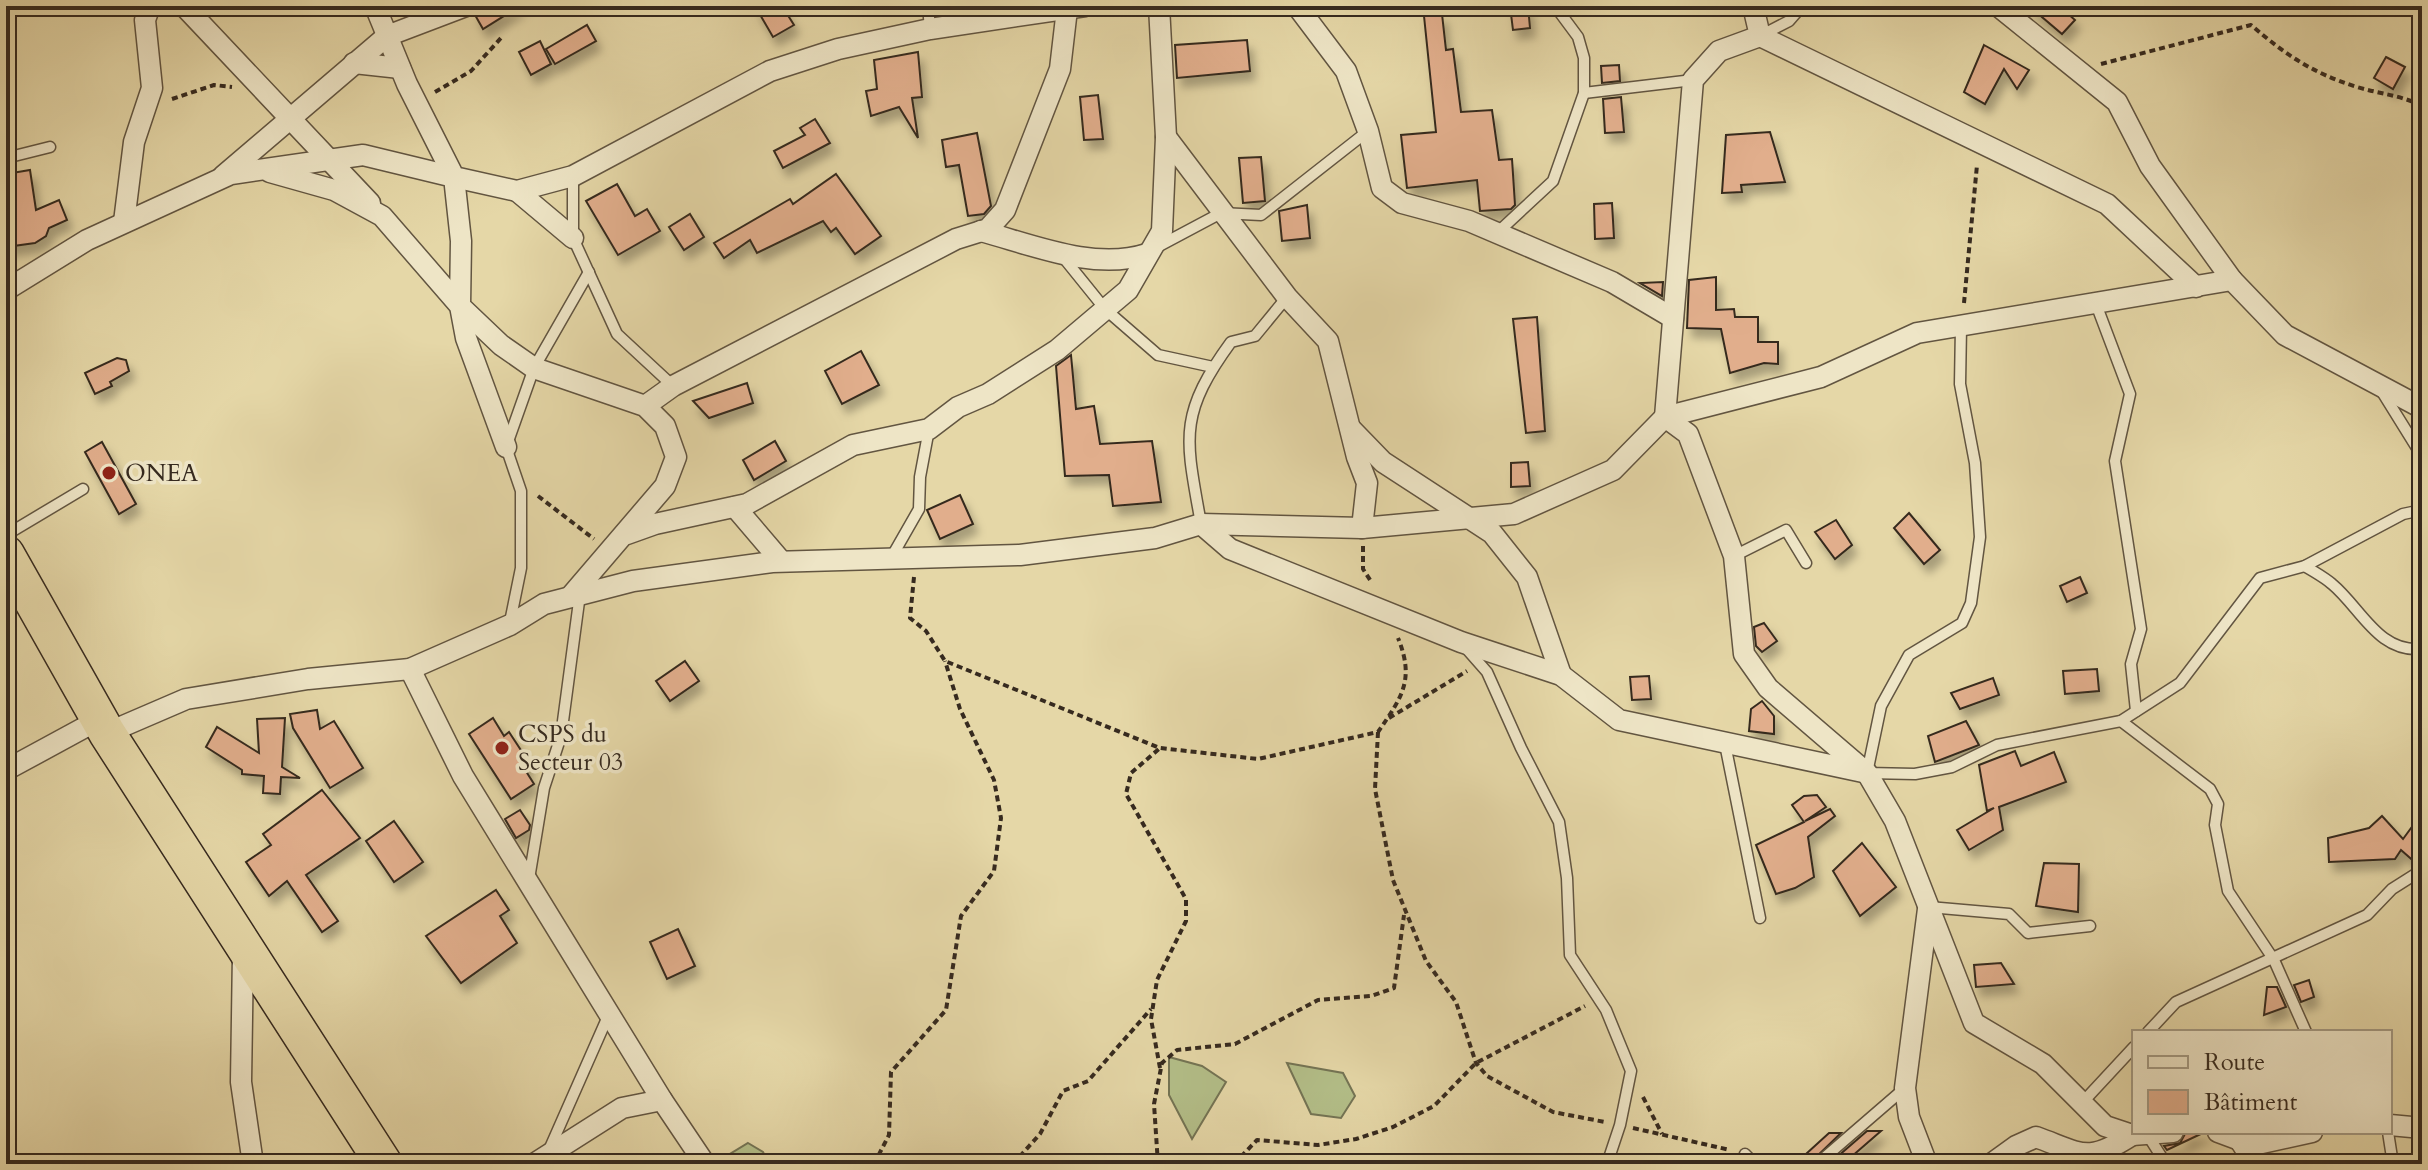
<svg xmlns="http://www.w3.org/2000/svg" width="2428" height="1170" font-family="Cardo,serif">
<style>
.green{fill:#b3be88;stroke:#747454;stroke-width:2}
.building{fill:#e1ae8c;stroke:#362a1f;stroke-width:2;filter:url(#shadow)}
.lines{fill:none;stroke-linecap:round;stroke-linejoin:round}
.lane-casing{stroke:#625541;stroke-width:13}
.street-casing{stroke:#625541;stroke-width:23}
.highway-casing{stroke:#362a1f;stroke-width:39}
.path{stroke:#362a1f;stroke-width:4;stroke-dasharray:6 4;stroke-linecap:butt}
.lane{stroke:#eee5c6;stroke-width:10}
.street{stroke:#eee5c6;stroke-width:20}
.highway{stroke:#e5d7a7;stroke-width:36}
.poi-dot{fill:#8f2418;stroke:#eee5c6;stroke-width:3}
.labels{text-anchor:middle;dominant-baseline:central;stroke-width:7;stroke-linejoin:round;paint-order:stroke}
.poi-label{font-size:24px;fill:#362a1f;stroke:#eee5c6;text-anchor:start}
</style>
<defs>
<filter id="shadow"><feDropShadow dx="5" dy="9" stdDeviation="4" flood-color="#0004"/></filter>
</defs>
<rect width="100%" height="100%" fill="#e5d7a7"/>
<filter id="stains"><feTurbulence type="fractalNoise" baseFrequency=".0025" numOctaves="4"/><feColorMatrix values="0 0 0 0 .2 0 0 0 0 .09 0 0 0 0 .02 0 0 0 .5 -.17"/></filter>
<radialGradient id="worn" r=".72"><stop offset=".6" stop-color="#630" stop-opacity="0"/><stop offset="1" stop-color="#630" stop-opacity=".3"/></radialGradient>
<g class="green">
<path d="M1169,1057L1202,1066L1226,1082L1192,1139L1169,1095Z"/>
<path d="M1287,1063L1343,1073L1355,1096L1341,1118L1311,1114Z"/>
<path d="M748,1143L763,1152L769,1164H723L725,1157Z"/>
<path d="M1109,1154L1134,1157L1141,1164H1097Z"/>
</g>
<g class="building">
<path d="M479,6H520L483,29L475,15Z"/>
<path d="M755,6H782L794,25L773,37Z"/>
<path d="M1510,6H1528L1530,28L1513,30Z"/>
<path d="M2029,6H2059L2075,20L2062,34Z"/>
<path d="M1442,14L1446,50L1453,49L1461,112L1492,110L1499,160L1512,159L1515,205L1511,209L1480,211L1477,180L1407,188L1401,135L1436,132L1424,16Z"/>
<path d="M587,25L596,41L555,64L546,49Z"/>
<path d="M1247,40L1250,71L1177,78L1175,45Z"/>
<path d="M540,41L551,64L531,75L519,52Z"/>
<path d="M1984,45L2029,70L2017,89L2004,69L1985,104L1964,92Z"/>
<path d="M918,52L922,97L912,98L918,138L899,107L871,116L866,91L877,89L874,60Z"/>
<path d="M2386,57L2405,67L2393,89L2374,78Z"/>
<path d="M1619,65L1620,81L1602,83L1601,66Z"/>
<path d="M1098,95L1103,139L1084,140L1080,97Z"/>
<path d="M1621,97L1624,132L1605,133L1603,99Z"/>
<path d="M815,119L830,143L783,168L774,151L805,135L800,128Z"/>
<path d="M1770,132L1785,182L1741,185L1742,192L1722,193L1726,135Z"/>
<path d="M977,133L991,206L984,214L968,216L959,165L946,167L942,140Z"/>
<path d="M1261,157L1265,201L1243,203L1239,158Z"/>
<path d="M30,170L36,210L59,200L67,220L49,228L46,236L35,243L6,247V174Z"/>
<path d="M836,174L881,236L855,254L836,228L831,232L823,221L757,253L750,240L724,258L714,243L790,199L793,204Z"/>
<path d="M617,184L635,216L647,209L660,231L618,255L586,201Z"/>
<path d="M1612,203L1614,238L1595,239L1594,204Z"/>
<path d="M1307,205L1310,238L1282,241L1279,211Z"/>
<path d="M690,214L704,237L684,250L669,227Z"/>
<path d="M1716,277V310L1734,309L1735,317H1758V342H1778V364L1764,363L1730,373L1721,329L1687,328L1689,280Z"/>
<path d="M1663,282L1662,296L1640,283Z"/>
<path d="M1537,317L1545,431L1526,433L1513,319Z"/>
<path d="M861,351L879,385L842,404L825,371Z"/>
<path d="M1071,355L1076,409L1094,406L1100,444L1152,441L1161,502L1113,506L1109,475L1065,476L1056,366Z"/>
<path d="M117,358L126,360L129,371L110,382L112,386L95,394L85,373Z"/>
<path d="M747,383L753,403L709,418L693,401Z"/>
<path d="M775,441L786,461L754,480L743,460Z"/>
<path d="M102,442L136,504L119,514L85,452Z"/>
<path d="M1528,462L1530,486L1511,487V463Z"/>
<path d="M960,495L973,524L940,539L927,510Z"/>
<path d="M1909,513L1940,550L1924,564L1894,528Z"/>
<path d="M1836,520L1852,545L1835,559L1815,532Z"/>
<path d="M2080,577L2087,593L2067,602L2060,586Z"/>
<path d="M1764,623L1777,641L1762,652L1756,646L1754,627Z"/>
<path d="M685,661L699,681L670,701L656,681Z"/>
<path d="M2097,669L2099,691L2065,694L2063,671Z"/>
<path d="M1649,676L1651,699L1632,700L1630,677Z"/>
<path d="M1993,678L1999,695L1960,709L1951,693Z"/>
<path d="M1762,701L1774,716V734L1749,731L1751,709Z"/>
<path d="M317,710L320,729L334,721L363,768L330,788L293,728L290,714Z"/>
<path d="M285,718L282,767L300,778L281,777L280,794L263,793L264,776L242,774V770L206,747L217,727L259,753L257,719Z"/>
<path d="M493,718L504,736L509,732L530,764L524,768L534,784L511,799L469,734Z"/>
<path d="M1966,721L1979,745L1935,762L1928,736Z"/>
<path d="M2015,751L2021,766L2054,752L2066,782L1999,807L2003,830L1969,850L1957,830L1994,808L1987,811L1979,765Z"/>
<path d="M322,790L360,838L306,875L338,921L322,932L287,881L269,896L246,862L271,845L263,834Z"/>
<path d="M1817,795L1826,807L1805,821L1830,809L1835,816L1808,837L1814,877L1795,888L1776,894L1756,845L1804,822L1792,805L1804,796Z"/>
<path d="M520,810L530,825L529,830L516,838L505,819Z"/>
<path d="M2422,813V862L2417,864L2401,850L2395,859L2329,862L2328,838L2369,828L2382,816L2403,839Z"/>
<path d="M394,821L423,862L394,882L366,841Z"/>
<path d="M1862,843L1896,887L1860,916L1833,871Z"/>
<path d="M2044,863L2079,864L2078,912L2036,906Z"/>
<path d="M496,890L509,910L500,916L517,943L461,983L426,936Z"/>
<path d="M678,929L695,966L667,979L650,942Z"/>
<path d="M2001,963L2014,984L1976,987L1974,965Z"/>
<path d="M2309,980L2314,997L2301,1002L2294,985Z"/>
<path d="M2267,987H2277L2286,1007L2264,1015Z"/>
<path d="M1867,1131H1881L1843,1164H1829Z"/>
<path d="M2186,1132H2205L2167,1150L2164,1146L2180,1143Z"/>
<path d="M1829,1133H1841L1809,1164H1795Z"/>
</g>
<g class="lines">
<g class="lane-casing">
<g id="lane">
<path d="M928,6L930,29"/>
<path d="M1762,35L1789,21L1802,6"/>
<path d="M1584,93L1693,80"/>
<path d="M6,158L50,147"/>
<path d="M573,176V238L617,334L673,386"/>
<path d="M1497,233L1553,181L1584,93V58L1578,37L1555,6"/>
<path d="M1159,246L1221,213L1261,215L1368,131"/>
<path d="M1063,257L1105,309L1158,355L1213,367"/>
<path d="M2096,304L2130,394L2115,461L2141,629L2131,664L2136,711"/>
<path d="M1961,327L1960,384L1975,463L1980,537L1971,603L1962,623L1909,655L1881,706L1867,773L1915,774L1952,767L1997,745L2121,721L2180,683L2260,578L2305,566L2403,514L2422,510"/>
<path d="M2381,390L2422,456"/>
<path d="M1201,524C1186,439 1177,416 1231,342L1255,336L1287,297"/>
<path d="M6,535L83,489"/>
<path d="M1734,556L1786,530L1806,563"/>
<path d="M891,558L919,509L920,477L929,429"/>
<path d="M2305,566C2314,572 2324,577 2332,584C2361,608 2378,653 2422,649"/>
<path d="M510,622L521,568V491L506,447L534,368L589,272"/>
<path d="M1465,647L1487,672L1521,748L1559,822L1567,878L1570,955L1606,1010L1631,1071L1620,1125L1607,1164"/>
<path d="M2121,721L2210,789L2218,804L2215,825L2228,891L2274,960L2306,1032"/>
<path d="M1725,744L1760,918"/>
<path d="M529,879L544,788L561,736L580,594"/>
<path d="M1929,907L2009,914L2028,933L2090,926"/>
<path d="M2148,1032L2176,1002L2367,915L2392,889L2422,870"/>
<path d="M2082,1103L2134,1047"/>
<path d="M2388,1132L2393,1164"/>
<path d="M2147,1134L2166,1164"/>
<path d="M2235,1142L2249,1164"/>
<path d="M549,1150L609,1014"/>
<path d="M1745,1154L1755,1164"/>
<path d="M1817,1164L1905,1088"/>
</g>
</g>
<g class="street-casing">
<g id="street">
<path d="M184,6L370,203"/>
<path d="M375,6L407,84L454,177L517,191L573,176L770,71L838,49L930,29L1085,6"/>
<path d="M1297,6L1346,71L1368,131L1382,188L1402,203L1469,221L1612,282L1673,318"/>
<path d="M1753,6L1760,36L1719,51L1693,80L1665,417L1688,434L1734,556L1744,654L1768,688L1867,773L1895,821L1974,1023L2043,1064L2105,1126L2132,1135L2173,1132"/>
<path d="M1998,6L2117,102L2150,166L2232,280"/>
<path d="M1760,36L2107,204L2196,287"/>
<path d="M354,63L400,68"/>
<path d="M1166,137L1287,297L1328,341L1357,457L1367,483L1362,528"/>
<path d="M270,172L334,190L382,216L460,306L466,338L506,447"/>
<path d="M223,176L387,36L466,6"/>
<path d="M517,191L573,238"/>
<path d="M124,222L134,142L152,88L145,20L150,6"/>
<path d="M981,231C1033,245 1094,271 1147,254"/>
<path d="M6,290L87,240L231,174L363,155L454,177L461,241L460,306L501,345L534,368L645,406L665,426L676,457L665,486L570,597"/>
<path d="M645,406L673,386L956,239L988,229L1005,210L1060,69L1067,9"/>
<path d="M1351,429L1383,462L1492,533L1527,577L1561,675"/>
<path d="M735,507L781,561"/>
<path d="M1201,524L1230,549L1461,642L1561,675L1619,720L1863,772"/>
<path d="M627,534L655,524L747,504L853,445L929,429L958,407L988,394L1057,350L1128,290L1162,231L1166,137L1159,6"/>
<path d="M410,669L463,776L662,1100L705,1164"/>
<path d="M107,733L186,699L308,679L410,669L510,625L544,604L633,581L772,562L1020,555L1155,538L1201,524L1362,528L1514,514L1613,470L1665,417L1821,377L1917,333L2232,280L2285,335L2422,408"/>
<path d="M6,770L100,719"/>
<path d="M243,953L241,1082L253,1164"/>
<path d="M2390,1125L2422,1128"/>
<path d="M2218,1132L2253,1145L2312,1132"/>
<path d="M534,1164L622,1108L662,1100"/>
<path d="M1927,1164L1909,1117L1905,1088L1928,909"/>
<path d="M1991,1164L2016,1146L2036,1137C2083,1154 2087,1164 2132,1135"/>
</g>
</g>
<g class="highway-casing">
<path id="highway" d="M6,554L107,733L384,1164"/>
</g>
<g class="path">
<path d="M2101,64L2251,25C2286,55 2312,73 2357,87C2380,94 2401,95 2422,106"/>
<path d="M435,92L471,71L501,38"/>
<path d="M172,99L214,85L232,87"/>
<path d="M1964,303L1977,165"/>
<path d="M2412,379L2422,376"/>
<path d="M538,496L594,539"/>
<path d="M1363,546V569L1372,583"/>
<path d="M914,577L910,618L926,631L945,661L1160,748L1258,759L1378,732C1402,697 1415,680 1398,638"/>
<path d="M1389,718L1467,671"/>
<path d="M1378,732L1375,789L1393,880L1426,961L1456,1002L1476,1063L1487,1076L1553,1112L1605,1122"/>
<path d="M1160,1068L1151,1019L1157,980L1186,921V899L1126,794L1131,773L1160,748"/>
<path d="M1643,1097L1662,1134"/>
<path d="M1633,1128L1730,1150"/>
<path d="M874,1164L889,1135L891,1072L946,1010L961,916L994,871L1001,818L994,780L960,709L945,661"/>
<path d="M1013,1164L1040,1134L1063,1091L1088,1081L1151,1009"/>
<path d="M1158,1164L1154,1104L1162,1063L1177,1050L1235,1044L1318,1000L1371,996L1394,988L1404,915"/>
<path d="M1234,1164L1257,1140L1318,1145L1356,1139L1393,1127L1434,1106L1476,1063L1585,1006"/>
</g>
<use href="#lane" class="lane"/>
<use href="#street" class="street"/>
<use href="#highway" class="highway"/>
</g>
<g class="poi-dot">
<circle cx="109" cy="473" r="8"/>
<circle cx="502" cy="748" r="8"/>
</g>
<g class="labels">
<g class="poi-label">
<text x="125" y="473">ONEA</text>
<text x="518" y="734">CSPS du<tspan x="518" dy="28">Secteur 03</tspan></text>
</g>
</g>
<rect width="2428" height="1170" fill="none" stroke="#e5d7a7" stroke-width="32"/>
<rect x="8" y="8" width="2412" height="1154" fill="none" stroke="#362a1f" stroke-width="4"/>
<rect x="16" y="16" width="2396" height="1138" fill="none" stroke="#362a1f" stroke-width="2"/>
<rect x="2132" y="1030" width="260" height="104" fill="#eee5c6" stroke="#a49a83" stroke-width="2"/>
<rect x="2148" y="1056" width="40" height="12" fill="#eee5c6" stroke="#a49a83" stroke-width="2"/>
<text x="2204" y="1070" font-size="24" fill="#362a1f">Route</text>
<rect x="2148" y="1090" width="40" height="24" fill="#e1ae8c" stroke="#a49a83" stroke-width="2"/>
<text x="2204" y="1110" font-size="24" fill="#362a1f">Bâtiment</text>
<rect width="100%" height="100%" filter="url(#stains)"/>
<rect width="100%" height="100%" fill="url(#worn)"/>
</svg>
